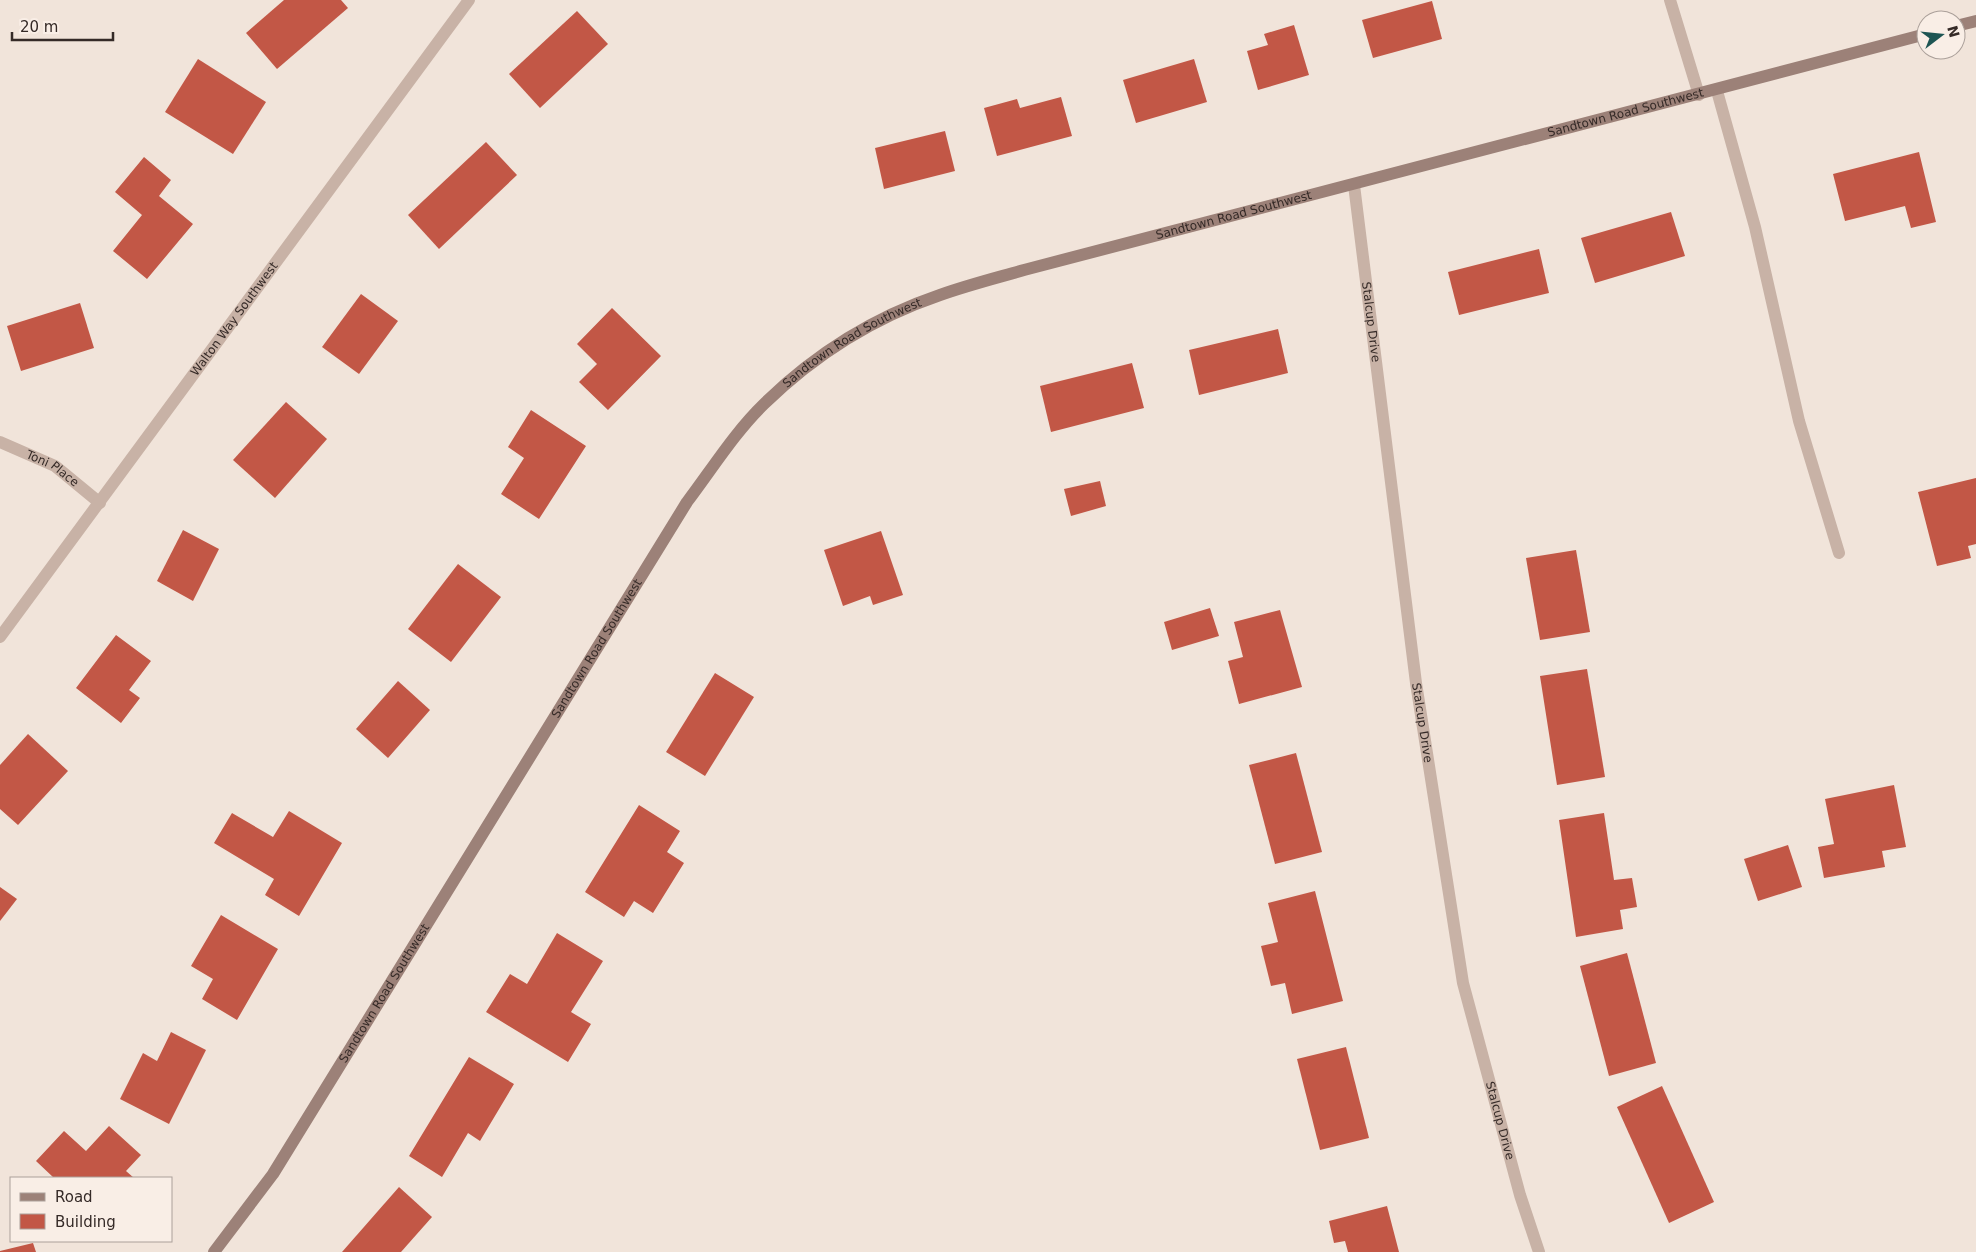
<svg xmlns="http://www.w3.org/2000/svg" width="1976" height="1252" font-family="'DejaVu Sans',sans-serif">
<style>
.building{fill:#c25746}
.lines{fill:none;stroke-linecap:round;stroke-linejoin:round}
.street{stroke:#c8b2a6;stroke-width:12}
.secondary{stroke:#9c8178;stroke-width:12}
.labels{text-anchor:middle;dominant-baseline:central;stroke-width:4;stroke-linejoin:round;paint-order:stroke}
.street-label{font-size:12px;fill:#352a27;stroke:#f9eee6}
</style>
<rect width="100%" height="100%" fill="#f1e4da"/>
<g class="building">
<path d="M284,0H341L348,8L277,69L246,33Z"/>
<path d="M1432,1L1442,39L1373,58L1362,20Z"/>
<path d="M577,11L608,44L540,108L509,74Z"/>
<path d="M1294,25L1309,75L1258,90L1247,51L1268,45L1264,34Z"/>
<path d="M198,59L266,102L233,154L165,112Z"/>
<path d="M1194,59L1207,102L1136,123L1123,80Z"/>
<path d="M1061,97L1072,136L997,156L984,108L1017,99L1020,108Z"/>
<path d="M945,131L955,171L884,189L875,148Z"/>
<path d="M486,142L517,175L439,249L408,215Z"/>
<path d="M1919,152L1936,222L1911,228L1905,206L1845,221L1833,174Z"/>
<path d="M144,157L171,180L159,196L193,224L147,279L113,251L142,215L115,192Z"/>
<path d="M1671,212L1685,256L1595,283L1581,238Z"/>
<path d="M1539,249L1549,293L1459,315L1448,272Z"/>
<path d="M361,294L398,321L359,374L322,347Z"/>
<path d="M80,303L94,348L21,371L7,326Z"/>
<path d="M612,308L661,356L608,410L579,382L597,364L577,344Z"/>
<path d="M1278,329L1288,373L1199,395L1189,350Z"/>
<path d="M1132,363L1144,408L1051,432L1040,386Z"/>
<path d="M286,402L327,439L275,498L233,460Z"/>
<path d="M531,410L586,446L539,519L501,494L524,458L508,447Z"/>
<path d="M1976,478V544L1968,546L1971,558L1937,566L1918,492Z"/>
<path d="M1100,481L1106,506L1071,516L1064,489Z"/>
<path d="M183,530L219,549L193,601L157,581Z"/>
<path d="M881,531L903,595L873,605L870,596L843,606L824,550Z"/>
<path d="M1576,550L1590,632L1540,640L1526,558Z"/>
<path d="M458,564L501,597L451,662L408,629Z"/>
<path d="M1210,608L1219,636L1172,650L1164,622Z"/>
<path d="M1280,610L1302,687L1239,704L1228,661L1243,657L1234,622Z"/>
<path d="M116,635L151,661L129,690L140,698L121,723L76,688Z"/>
<path d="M1587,669L1605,777L1557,785L1540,676Z"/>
<path d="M715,673L754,697L705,776L666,752Z"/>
<path d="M398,681L430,710L388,758L356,729Z"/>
<path d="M28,734L68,771L18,825L0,809V765Z"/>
<path d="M1296,753L1322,852L1275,864L1249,765Z"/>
<path d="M1894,785L1906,847L1882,851L1885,867L1824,878L1818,847L1834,844L1825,799Z"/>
<path d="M639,805L680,831L667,852L684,863L653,913L634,901L624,917L585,892Z"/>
<path d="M289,811L342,843L299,916L265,895L274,879L214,843L232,813L273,837Z"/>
<path d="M1604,813L1614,880L1632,878L1637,907L1620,910L1623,929L1576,937L1559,820Z"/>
<path d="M1788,845L1802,887L1758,901L1744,859Z"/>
<path d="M0,887L17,899L0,921Z"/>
<path d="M1315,891L1343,1001L1292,1014L1285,983L1271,986L1261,946L1278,942L1268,903Z"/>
<path d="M221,915L278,949L237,1020L202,999L213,979L191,966Z"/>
<path d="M557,933L603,961L571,1012L591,1024L568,1062L486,1012L510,974L527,984Z"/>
<path d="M1627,953L1656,1063L1609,1076L1580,966Z"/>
<path d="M171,1032L206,1050L169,1124L120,1099L143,1053L157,1061Z"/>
<path d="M1346,1047L1369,1138L1320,1150L1297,1059Z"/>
<path d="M469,1057L514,1084L480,1141L468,1133L442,1177L409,1156Z"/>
<path d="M1662,1086L1714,1202L1669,1223L1617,1107Z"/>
<path d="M109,1126L141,1155L126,1171L134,1178H54L36,1161L64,1131L86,1151Z"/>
<path d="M399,1187L432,1217L401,1252H342Z"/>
<path d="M1387,1206L1399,1252H1348L1345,1241L1334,1243L1329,1221Z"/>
<path d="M33,1243L36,1252H0V1251Z"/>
</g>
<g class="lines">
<g class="street">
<path d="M1670,0L1699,95"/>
<path d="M1717,91L1755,227L1799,421L1839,553"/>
<path id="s1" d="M1354,185L1416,683L1463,983L1520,1195L1539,1252"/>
<path id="s2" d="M0,442L55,466L100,503"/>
<path id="s3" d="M0,637L469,0"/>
</g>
<g class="secondary">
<path d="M1956,26L1976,21"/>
<path id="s4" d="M214,1252L273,1174L687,502C712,469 735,432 764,404C814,355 875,317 940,295C968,285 996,278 1024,270L1926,34"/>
</g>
</g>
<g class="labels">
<g class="street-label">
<text stroke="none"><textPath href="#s4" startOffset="1930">Sandtown Road Southwest</textPath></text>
<text stroke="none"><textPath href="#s4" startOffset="1525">Sandtown Road Southwest</textPath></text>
<text stroke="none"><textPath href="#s3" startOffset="395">Walton Way Southwest</textPath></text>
<text stroke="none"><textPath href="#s1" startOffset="138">Stalcup Drive</textPath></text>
<text stroke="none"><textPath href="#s4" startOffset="1120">Sandtown Road Southwest</textPath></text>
<text stroke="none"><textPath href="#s2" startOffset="59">Toni Place</textPath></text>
<text stroke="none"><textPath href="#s4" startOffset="715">Sandtown Road Southwest</textPath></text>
<text stroke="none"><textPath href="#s1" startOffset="542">Stalcup Drive</textPath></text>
<text stroke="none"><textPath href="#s4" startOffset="310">Sandtown Road Southwest</textPath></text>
<text stroke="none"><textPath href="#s1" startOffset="948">Stalcup Drive</textPath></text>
</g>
</g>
<rect x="10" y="1177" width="162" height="65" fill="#f9eee6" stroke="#aba09a"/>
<rect x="20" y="1193" width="25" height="8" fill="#9c8178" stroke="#aba09a"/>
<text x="55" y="1202" font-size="15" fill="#352a27">Road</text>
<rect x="20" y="1214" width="25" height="15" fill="#c25746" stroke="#aba09a"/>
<text x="55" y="1227" font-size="15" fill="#352a27">Building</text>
<g transform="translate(1941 35) rotate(74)"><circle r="24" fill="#f9eee6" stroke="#aba09a"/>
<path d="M0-4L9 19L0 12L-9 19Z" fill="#1e5553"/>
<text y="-8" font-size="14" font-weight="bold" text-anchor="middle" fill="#352a27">N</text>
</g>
<path d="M12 32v8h101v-8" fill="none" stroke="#352a27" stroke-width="2.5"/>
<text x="20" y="32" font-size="15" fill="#352a27" stroke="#f9eee6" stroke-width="4" paint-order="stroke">20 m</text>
</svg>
